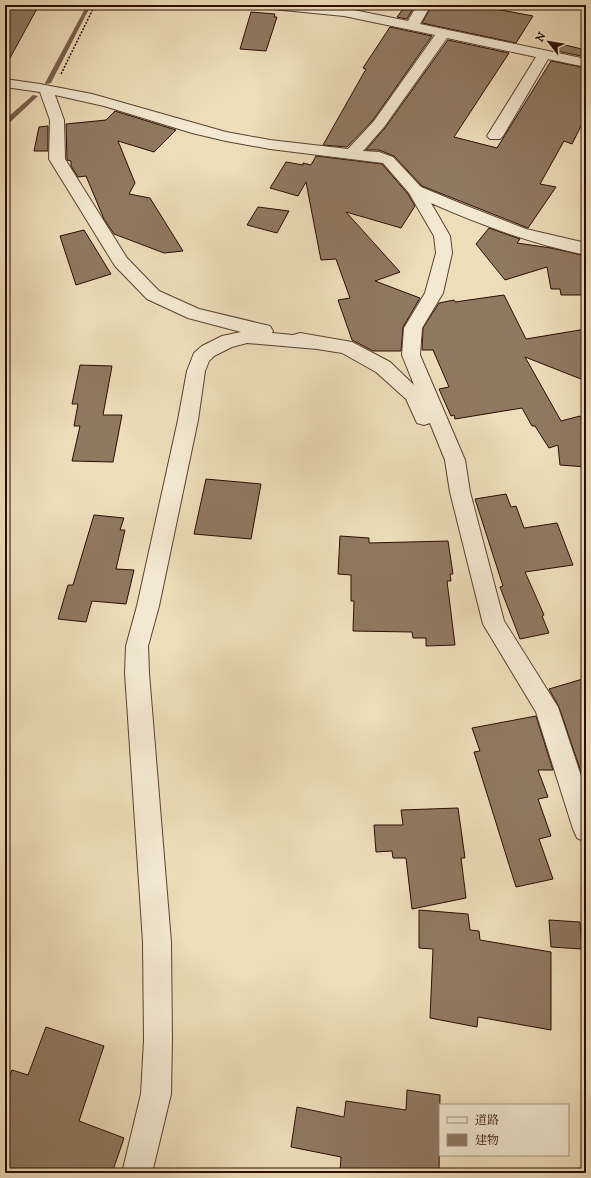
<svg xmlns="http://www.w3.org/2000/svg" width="591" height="1178" font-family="'IM FELL DW Pica','Noto Serif JP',serif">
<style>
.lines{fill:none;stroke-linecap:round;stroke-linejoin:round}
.stream{fill:#785f4b;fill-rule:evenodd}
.building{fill:#907961;stroke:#2b0d02}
.minor-casing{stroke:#5c4130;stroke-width:2}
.path{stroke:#2b0d02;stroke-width:1.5;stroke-dasharray:2 1.5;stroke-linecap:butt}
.minor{fill:#f3e9d2;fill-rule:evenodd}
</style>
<rect width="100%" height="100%" fill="#edddb9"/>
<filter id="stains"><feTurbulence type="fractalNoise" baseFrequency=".005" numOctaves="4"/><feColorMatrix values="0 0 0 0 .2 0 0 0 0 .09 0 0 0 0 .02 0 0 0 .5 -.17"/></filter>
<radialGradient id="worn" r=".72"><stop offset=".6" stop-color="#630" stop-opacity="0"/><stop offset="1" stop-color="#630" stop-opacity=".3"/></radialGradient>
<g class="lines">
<g class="stream">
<path d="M87,5H91L51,83L46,84L45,83Z"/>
<path d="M33,95L38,96L5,127V121L8,117Z"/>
</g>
</g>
<g class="building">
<path d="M5,5H39L5,67Z"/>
<path d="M406,5H415L407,19L397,17Z"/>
<path d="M432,5H475L533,16L516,43L422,23Z"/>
<path d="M251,12L275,14L274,17H277L266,51L240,49Z"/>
<path d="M390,27L432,36L373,120L347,147L323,145L366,69L363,68Z"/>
<path d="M448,40L509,53L454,137L497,148L551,61L586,68V116L572,144L564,141L540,184L556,187L528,228L422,186L394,156L379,150H366L385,128Z"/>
<path d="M561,44L586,50V57L557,51Z"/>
<path d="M115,111L176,130L154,152L118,141L135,183L129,194L150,198L183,251L164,253L114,234L104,219L86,176L78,177L71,166V161L67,160L66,124L106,120Z"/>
<path d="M48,126V151H34L39,127Z"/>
<path d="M316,156L382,164L408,194L415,206L401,228L346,212L400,272L375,281L420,298L403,327L401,351H373L352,340L338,300L350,298L336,259L321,260L306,182L298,196L270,188L286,162L303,165V163L311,165Z"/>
<path d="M258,207L289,211L277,233L247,225Z"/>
<path d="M489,228L520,239L517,243L551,248L586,256V295H561L560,289H551L547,267L505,280L476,244Z"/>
<path d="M84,230L111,274L76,285L60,236Z"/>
<path d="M504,295L526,339L586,329V381L525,357L561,421L580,416L586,426V467L560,465L558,445L549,448L535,426H532L522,408L455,419L454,415L451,416L439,389L449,387L433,350H422L423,328L439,303L454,300L455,302Z"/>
<path d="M80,365L112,366L103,415H122L113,462L72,461L80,426H74L78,404H72Z"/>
<path d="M206,479L261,484L251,539L194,534Z"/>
<path d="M506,494L511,507L516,506L524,528L557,523L573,565L525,572L544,615L542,616L549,633L520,639L500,587L503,586L475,499Z"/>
<path d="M94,515L124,518L120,530H125L116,569L134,570L126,604L92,601L86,622L58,619L68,585H73Z"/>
<path d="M340,536L369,538V543L448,541L453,574H450L451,581H447L455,645L426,646V638H413L412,632L353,631L354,601H351V575L338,574Z"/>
<path d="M586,678V772H581L559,707L549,689Z"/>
<path d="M536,716L553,770H538L548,797L538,799L551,836L539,839L553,879L516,887L474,752L480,751L472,728Z"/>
<path d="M458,808L465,858H461L466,898L412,909L406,858H393L392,851L376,852L374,825H403L401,810Z"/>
<path d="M419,910L468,914L470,930L479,931L480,940L551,952V1030L478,1017L477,1027L430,1018L433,949L419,948Z"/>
<path d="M549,920L580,922L582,949L551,947Z"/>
<path d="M46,1027L104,1046L79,1121L124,1138L112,1173H5V1088L12,1070L28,1075Z"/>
<path d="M407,1090L440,1095L439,1173L412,1169V1173H340L341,1157L291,1147L297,1107L344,1117L346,1101L406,1110Z"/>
</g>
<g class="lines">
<g class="minor-casing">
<path id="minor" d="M266,5H313L344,8L408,21L417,5H431L420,24L586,59V67L548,59L503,136L500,139H490L487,136L536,57L447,38L384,127L363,151L379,152L393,157L421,187L462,204L526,229L586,243V255C532,244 481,225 431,203L450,236L452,253L443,293L422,328L420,355L465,460L470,492L504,621L558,707L586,791V842L577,838L573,829L536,712L483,624L450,492L445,460L430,423L424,425L417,423L406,399L376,372L342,353L317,349L247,343L232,347L214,356L209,361L205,371L198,420L159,606L148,646L149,673L171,942L172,1040L171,1094L152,1173H122L141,1094L144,1040L143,942L125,673L126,646L137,606L178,420L187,371L194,353L202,346L222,336L241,332L188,318L147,299L115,266L49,159L50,120L40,92L5,87V79L40,84L92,94L226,132L270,140L348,149L374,121L435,35L344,16L273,9ZM55,95L104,106L192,133L226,141L270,149L383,163L409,193L434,236L436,253L425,293L404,328L402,355L414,385L390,362L352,342L300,333L293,335L272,333L273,331L270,326L199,309L159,291L127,258L65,159L64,120Z"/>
</g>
<path class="path" d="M61,74L95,5"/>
<use href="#minor" class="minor"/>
</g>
<rect width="591" height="1178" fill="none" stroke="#edddb9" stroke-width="20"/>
<rect x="6" y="6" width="579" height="1166" fill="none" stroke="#2b0d02" stroke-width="2"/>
<rect x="10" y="10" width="571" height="1158" fill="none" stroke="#2b0d02"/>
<rect x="439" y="1104" width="130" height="52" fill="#f3e9d2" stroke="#a3917f"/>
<rect x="447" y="1117" width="20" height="6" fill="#f3e9d2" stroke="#a3917f"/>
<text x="475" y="1124" font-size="12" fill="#2b0d02">道路</text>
<rect x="447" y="1134" width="20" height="12" fill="#907961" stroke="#a3917f"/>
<text x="475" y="1144" font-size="12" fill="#2b0d02">建物</text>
<g transform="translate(549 42) rotate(301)" stroke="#f3e9d2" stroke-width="3" paint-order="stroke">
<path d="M0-3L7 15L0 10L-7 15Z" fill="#2b0d02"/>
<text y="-6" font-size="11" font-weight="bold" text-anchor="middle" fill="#2b0d02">N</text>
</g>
<rect width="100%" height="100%" filter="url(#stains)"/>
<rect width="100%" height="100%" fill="url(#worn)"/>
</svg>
